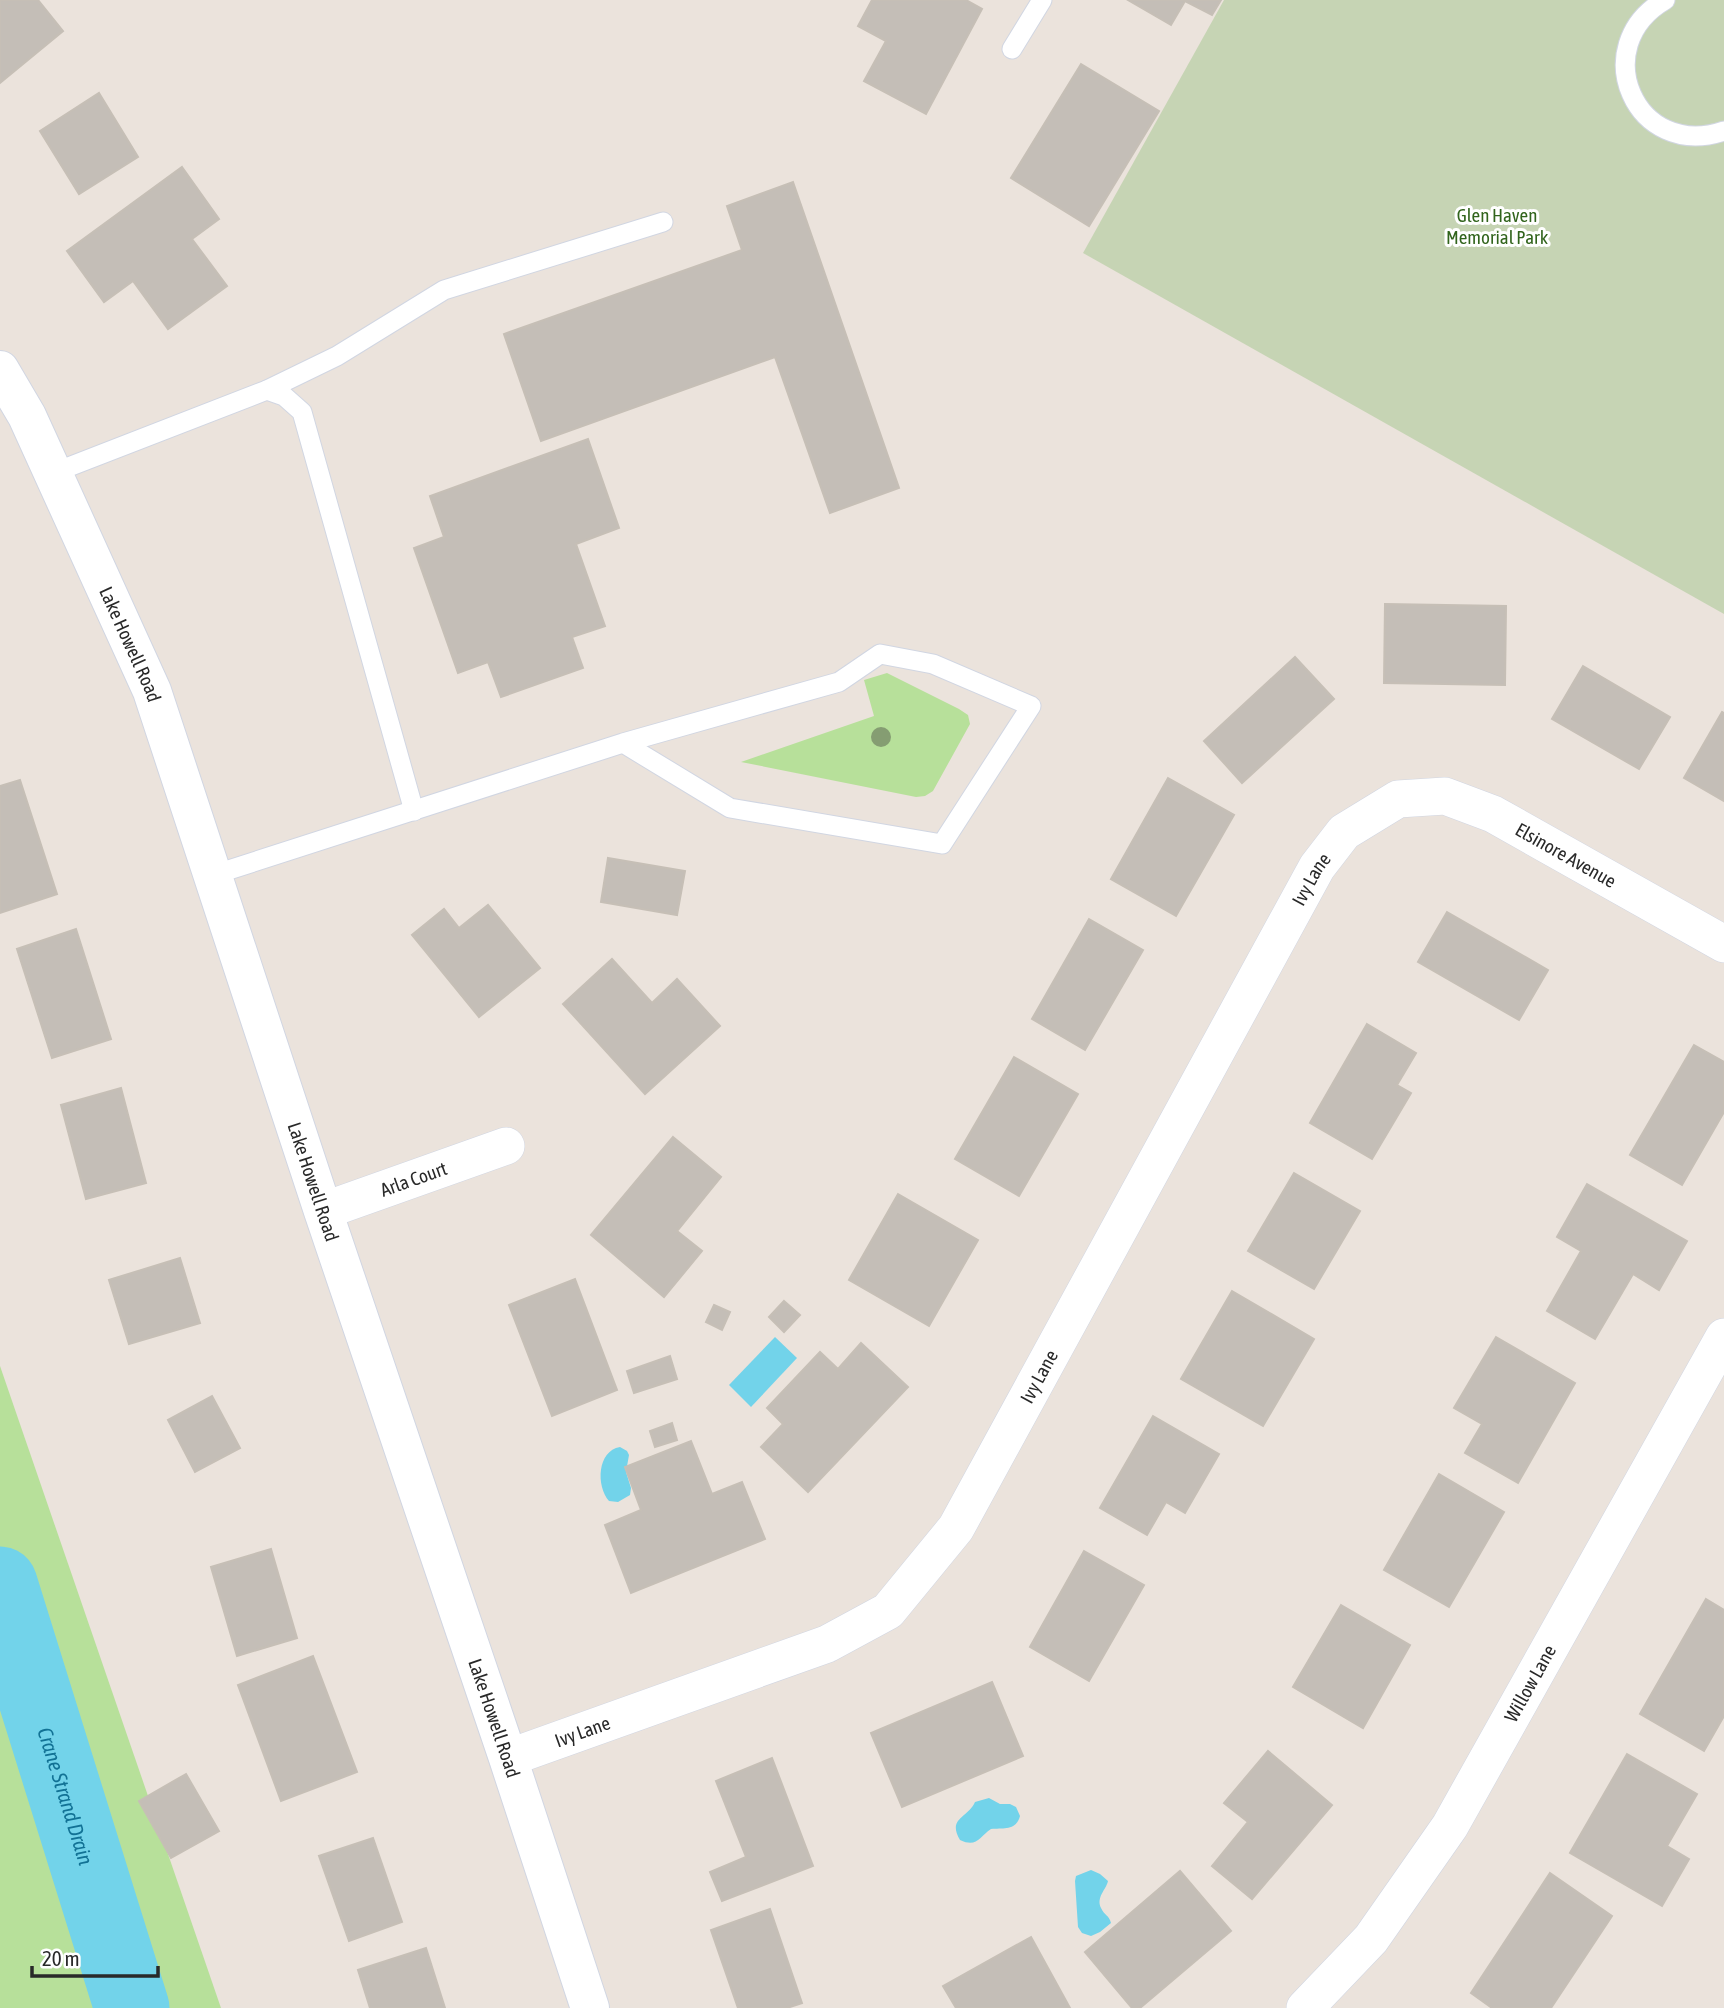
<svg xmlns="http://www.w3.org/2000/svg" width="1724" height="2008" font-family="'Asap Condensed',sans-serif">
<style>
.green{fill:#b7e09a}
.cemetery{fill:#c6d4b4}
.water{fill:#72d3ea}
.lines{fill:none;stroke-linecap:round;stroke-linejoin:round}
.river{stroke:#72d3ea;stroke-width:75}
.building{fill:#c4beb7;stroke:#c6bfb6;stroke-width:2}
.service-casing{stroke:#d1d6e2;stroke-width:21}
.minor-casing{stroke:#d1d6e2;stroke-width:38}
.tertiary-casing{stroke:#d1d6e2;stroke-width:40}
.service{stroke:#fff;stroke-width:19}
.minor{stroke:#fff;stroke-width:37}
.tertiary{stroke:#fff;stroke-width:38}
.tree{fill:#859d72}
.labels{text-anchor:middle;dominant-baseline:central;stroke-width:6;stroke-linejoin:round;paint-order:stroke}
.park-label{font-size:19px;fill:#31641c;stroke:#fff}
.street-label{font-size:19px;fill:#292929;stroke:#fff}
.water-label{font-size:21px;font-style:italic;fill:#127295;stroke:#fff}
</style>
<rect width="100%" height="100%" fill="#ebe3dc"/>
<g class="green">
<path d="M887,673L959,709L968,715L970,724L933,791L925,796L916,797L741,762L874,716L864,680Z"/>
<path d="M0,1366L221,2008H0Z"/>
</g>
<path class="cemetery" d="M1224,0H1724V614L1083,253Z"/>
<g class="water">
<path d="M775,1337L797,1358L751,1407L729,1385Z"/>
<path d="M620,1447L627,1451L629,1455L626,1472L631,1488L630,1495L618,1502L609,1501C596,1486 597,1451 620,1447Z"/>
<path d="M989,1798L1000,1804H1010L1016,1807L1020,1816C1016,1831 1004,1828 991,1829C979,1837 977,1848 960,1840C947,1818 968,1818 975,1802Z"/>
<path d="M1091,1870L1100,1874L1108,1881C1106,1890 1096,1897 1101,1908C1104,1915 1109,1915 1111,1923L1100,1932L1091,1936L1082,1933L1078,1927L1075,1881L1076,1876Z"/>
</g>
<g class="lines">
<path class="river" id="s1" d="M0,1584L132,2008"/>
</g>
<g class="building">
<path d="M0,0H38L63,31L0,83Z"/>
<path d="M872,0H966L982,9L926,114L864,81L886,41L858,26Z"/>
<path d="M1128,0H1221L1212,15L1185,1L1171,25Z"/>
<path d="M1081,64L1159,111L1089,226L1011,178Z"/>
<path d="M99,93L138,157L79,194L40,131Z"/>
<path d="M182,167L219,219L192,239L227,286L168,329L133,281L104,302L67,251Z"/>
<path d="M793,182L899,488L830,513L775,357L541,441L504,334L742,250L727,206Z"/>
<path d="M588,439L619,528L576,544L605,626L572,637L583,668L501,697L488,662L458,673L414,548L444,537L430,496Z"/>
<path d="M1385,604L1506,606L1505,685L1384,683Z"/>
<path d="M1295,657L1334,699L1242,783L1204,741Z"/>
<path d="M1583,666L1670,717L1639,769L1552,719Z"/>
<path d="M1722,712L1724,713V801L1684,778Z"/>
<path d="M1168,778L1234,815L1176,916L1111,879Z"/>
<path d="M20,780L57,894L0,913V786Z"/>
<path d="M608,858L685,871L677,915L601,902Z"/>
<path d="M488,905L540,968L479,1017L412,935L444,909L459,928Z"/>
<path d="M1447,912L1548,970L1519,1020L1418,962Z"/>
<path d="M1089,919L1143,950L1085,1050L1032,1019Z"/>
<path d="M76,929L111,1039L52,1058L17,949Z"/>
<path d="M612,959L652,1003L677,979L720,1026L645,1094L563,1004Z"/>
<path d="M1367,1024L1416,1053L1397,1085L1411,1093L1372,1159L1310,1123Z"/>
<path d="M1694,1045L1724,1062V1112L1682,1185L1630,1155Z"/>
<path d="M1014,1057L1078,1094L1019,1196L955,1159Z"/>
<path d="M121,1088L146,1183L86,1199L61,1105Z"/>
<path d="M673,1137L721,1177L677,1231L702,1251L664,1297L591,1235Z"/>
<path d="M1294,1173L1360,1211L1314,1289L1248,1251Z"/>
<path d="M1587,1184L1687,1241L1659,1290L1633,1274L1595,1339L1547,1311L1581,1251L1557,1237Z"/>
<path d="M898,1194L978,1240L929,1326L849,1280Z"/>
<path d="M180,1258L200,1323L129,1344L109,1280Z"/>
<path d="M575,1279L617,1390L552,1416L509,1305Z"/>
<path d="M1232,1291L1314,1339L1263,1426L1181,1379Z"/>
<path d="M784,1301L800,1315L784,1332L769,1317Z"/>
<path d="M714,1305L730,1312L722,1330L706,1322Z"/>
<path d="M1496,1337L1575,1383L1518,1483L1465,1453L1482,1424L1454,1408Z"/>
<path d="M861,1343L908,1387L808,1492L761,1447L783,1424L767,1408L820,1352L838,1369Z"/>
<path d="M670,1356L677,1379L634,1393L627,1371Z"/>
<path d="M212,1396L240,1448L195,1472L168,1420Z"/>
<path d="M1153,1416L1219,1454L1185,1513L1166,1502L1147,1535L1100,1508Z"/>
<path d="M672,1423L677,1440L655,1447L650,1431Z"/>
<path d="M691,1441L712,1494L742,1482L765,1539L631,1593L605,1525L641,1510L625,1467Z"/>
<path d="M1439,1474L1504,1512L1449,1607L1384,1570Z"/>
<path d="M271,1549L297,1638L237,1656L211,1567Z"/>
<path d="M1084,1551L1144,1585L1089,1681L1030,1647Z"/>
<path d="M1706,1599L1724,1610V1716L1704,1751L1640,1714Z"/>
<path d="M1341,1605L1410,1645L1363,1728L1293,1687Z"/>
<path d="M313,1656L357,1772L281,1801L238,1685Z"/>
<path d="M992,1682L1023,1756L902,1807L871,1733Z"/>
<path d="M1268,1751L1332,1805L1252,1899L1212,1866L1248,1822L1224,1803Z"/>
<path d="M1627,1754L1697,1794L1667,1846L1689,1859L1662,1906L1570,1853Z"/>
<path d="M772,1758L813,1866L722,1901L710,1872L746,1857L716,1781Z"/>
<path d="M186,1774L219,1831L171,1858L139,1801Z"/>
<path d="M373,1838L402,1922L349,1941L319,1856Z"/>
<path d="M1180,1871L1231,1931L1140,2008H1132L1085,1952Z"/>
<path d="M1550,1873L1612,1916L1551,2008H1492L1471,1993Z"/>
<path d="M770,1909L802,2003L787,2008H738L711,1930Z"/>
<path d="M1031,1937L1070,2008H956L943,1986Z"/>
<path d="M426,1948L445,2008H370L358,1970Z"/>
</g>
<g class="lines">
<g class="service-casing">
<g id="service">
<path d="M1665,0C1586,46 1635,161 1724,131"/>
<path d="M1012,49L1042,0"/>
<path d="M267,390L337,356L444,290L663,222"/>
<path d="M53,473L267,390L284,396L302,412L414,811"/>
<path d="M213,875L623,743L730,808L942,844L1031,706L933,664L880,654L839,682L623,743"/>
</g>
</g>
<g class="minor-casing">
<g id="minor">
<path id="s2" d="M323,1211L506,1146"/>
<path id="s3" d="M508,1758L827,1644L888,1611L956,1528L1317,867L1344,832L1398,799L1445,796L1493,814L1724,944"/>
<path id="s4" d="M1305,2008L1371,1939L1450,1826L1724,1337"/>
</g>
</g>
<g class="tertiary-casing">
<g id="tertiary">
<path id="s5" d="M0,370L27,416L152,691L323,1211L508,1758L590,2008"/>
</g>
</g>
<use href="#service" class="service"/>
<use href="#minor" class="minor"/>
<use href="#tertiary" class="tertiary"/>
</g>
<circle class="tree" cx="881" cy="737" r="10"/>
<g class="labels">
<g class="park-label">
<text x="1497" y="215">Glen Haven<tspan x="1497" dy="22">Memorial Park</tspan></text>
</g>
<g class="street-label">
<text stroke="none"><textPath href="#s5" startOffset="304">Lake Howell Road</textPath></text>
<text stroke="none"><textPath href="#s3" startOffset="1558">Elsinore Avenue</textPath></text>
<text stroke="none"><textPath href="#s3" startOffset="1255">Ivy Lane</textPath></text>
<text stroke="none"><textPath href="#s2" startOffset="96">Arla Court</textPath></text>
<text stroke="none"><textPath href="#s5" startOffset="872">Lake Howell Road</textPath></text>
<text stroke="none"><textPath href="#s3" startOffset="688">Ivy Lane</textPath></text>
<text stroke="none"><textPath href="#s4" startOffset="397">Willow Lane</textPath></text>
<text stroke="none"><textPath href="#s5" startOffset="1438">Lake Howell Road</textPath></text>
<text stroke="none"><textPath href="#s3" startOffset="79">Ivy Lane</textPath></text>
</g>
<g class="water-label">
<text stroke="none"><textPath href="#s1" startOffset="222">Crane Strand Drain</textPath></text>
</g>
</g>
<path d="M32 1966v10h126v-10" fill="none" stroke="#292929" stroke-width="3.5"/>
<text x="42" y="1966" font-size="21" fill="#292929" stroke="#ffffff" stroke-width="5" paint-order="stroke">20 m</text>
</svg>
